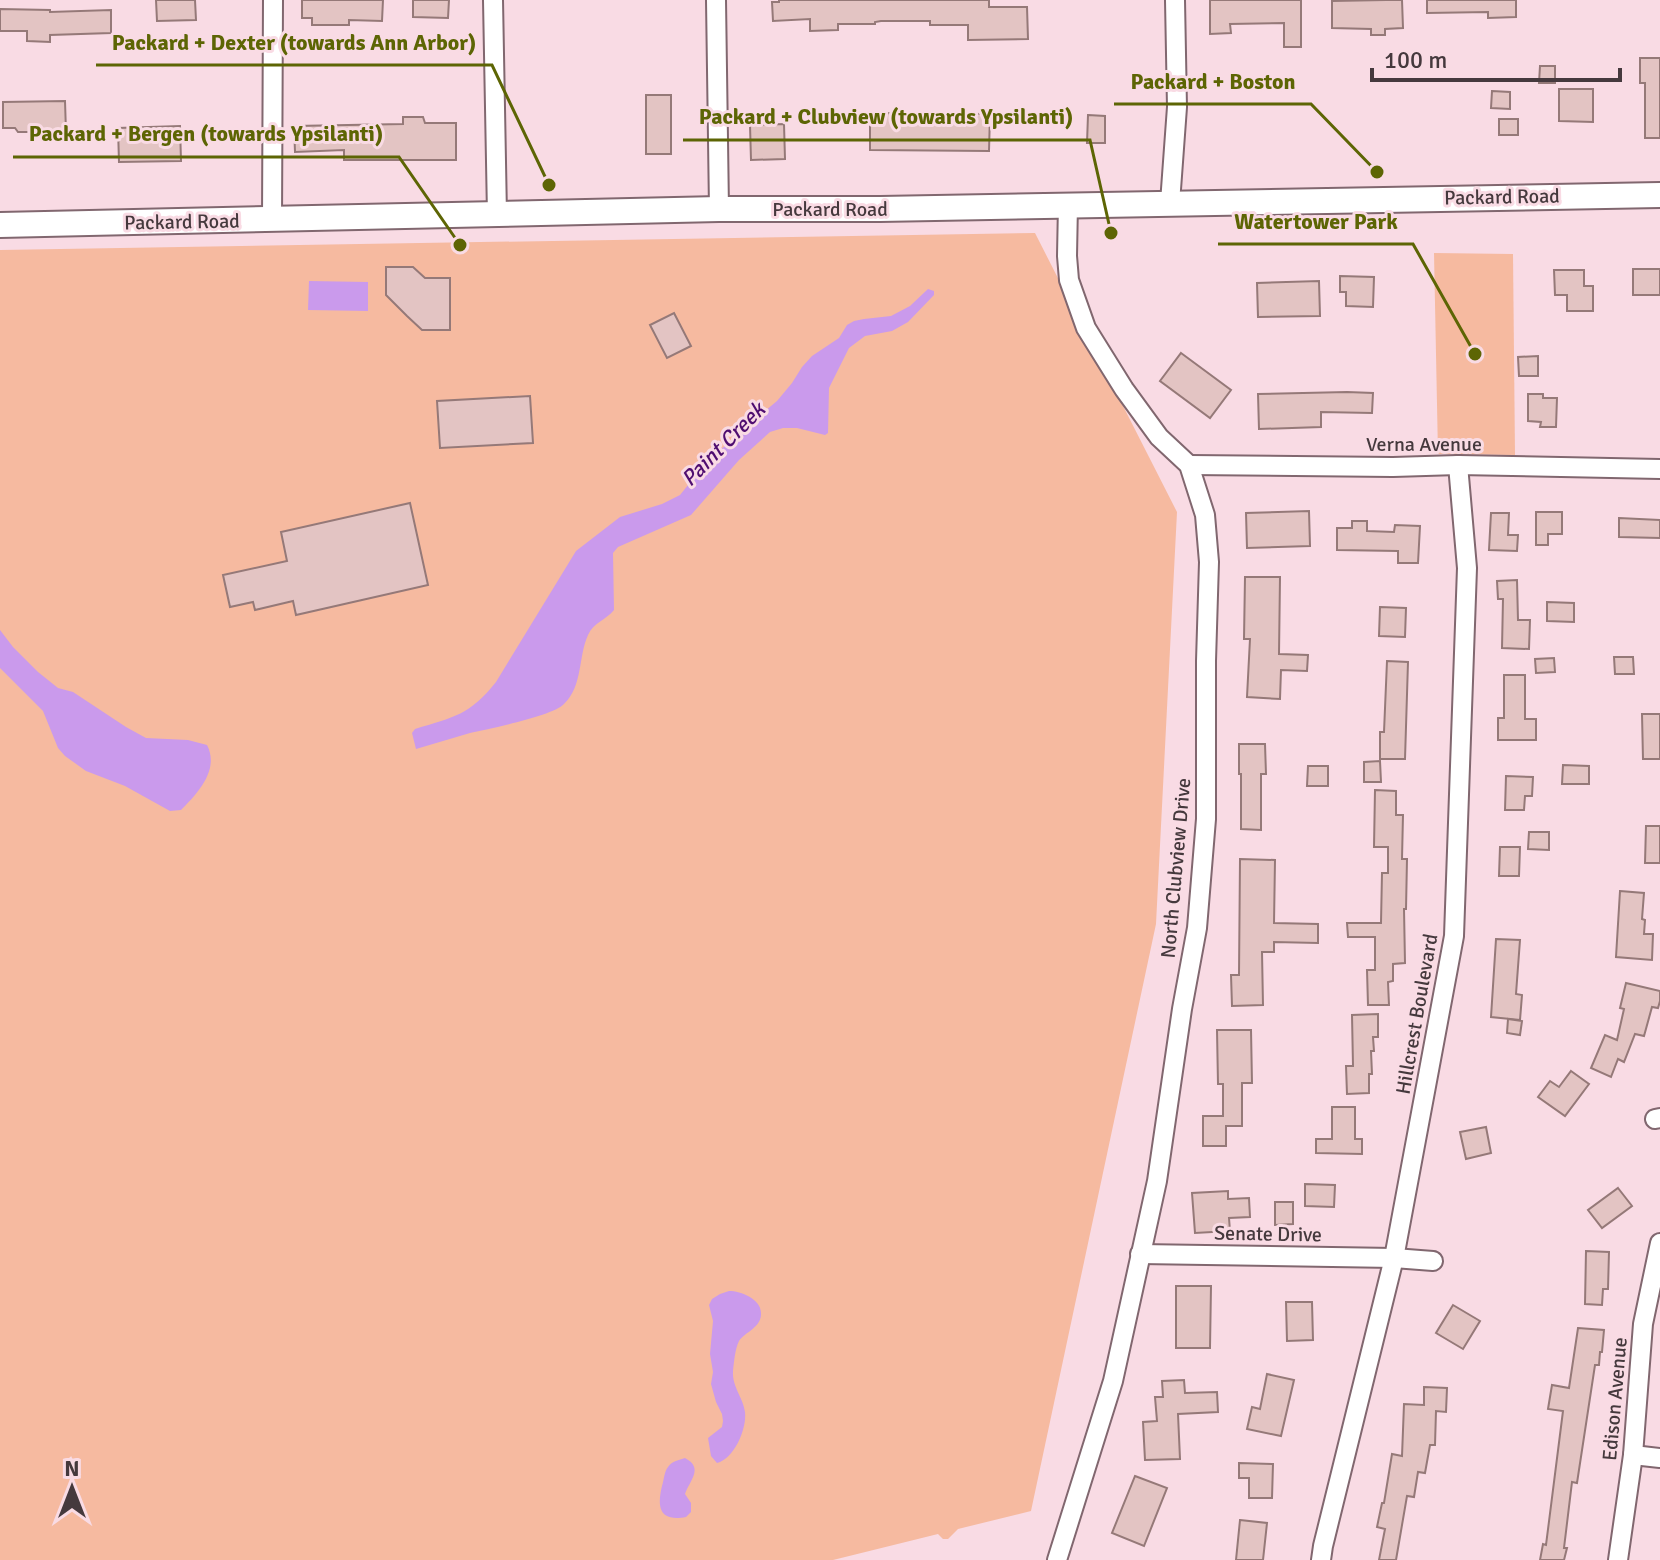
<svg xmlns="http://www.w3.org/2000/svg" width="1660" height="1560" font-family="Signika,sans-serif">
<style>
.green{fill:#f6baa0}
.water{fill:#ca9aec}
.building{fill:#e3c4c3;stroke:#957978;stroke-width:2}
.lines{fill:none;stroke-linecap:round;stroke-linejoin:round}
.minor-casing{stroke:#81676f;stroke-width:22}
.secondary-casing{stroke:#81676f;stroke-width:28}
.minor{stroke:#fff;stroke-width:18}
.secondary{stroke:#fff;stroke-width:24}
.labels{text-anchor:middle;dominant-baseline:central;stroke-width:6;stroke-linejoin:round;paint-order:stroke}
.street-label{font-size:20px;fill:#45393d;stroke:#f9dbe4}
.water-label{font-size:22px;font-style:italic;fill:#4f0d70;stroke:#f9dbe4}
.leader{fill:none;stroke:#5d6504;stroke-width:3}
.callout-dot{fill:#5d6504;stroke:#f9dbe4;stroke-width:3}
.callout-label{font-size:22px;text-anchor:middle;font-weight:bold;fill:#5d6504;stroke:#f9dbe4;stroke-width:6;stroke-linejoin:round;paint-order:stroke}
</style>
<rect width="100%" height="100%" fill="#f9dbe4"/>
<g class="green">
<path d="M1035,233L1177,512L1156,924L1031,1511L958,1529L948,1539H943L938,1534L833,1560H0V250Z"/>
<path d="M1434,253L1513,254L1515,455L1438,454Z"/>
</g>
<g class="water">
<path d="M309,281L368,282V311L308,310Z"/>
<path d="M928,289L934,291V295L908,322L892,331L865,336L849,348L829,388L828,433L825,435L797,428H783L770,432L739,460L691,515L618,547L613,553L614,610C606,620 594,622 588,635C578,657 583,686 564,704C553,716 488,729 470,733C452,738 434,744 416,749L412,733L415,729C454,717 470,715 496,682L576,551L620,517L662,504L680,495L709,459L752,424L759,416L777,401L792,383L802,367L812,356L839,338L847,325L854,321L864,319L891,316L910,306Z"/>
<path d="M0,630L13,647L38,672L58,688L73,692L126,727L146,738L188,740L207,745C220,770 197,794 181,810L170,811L125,786L86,771L65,756L58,748L43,711L0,668Z"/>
<path d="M729,1291C741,1291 761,1299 761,1313C762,1327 745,1332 739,1341C735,1349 734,1362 733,1371C732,1387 743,1397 745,1412C747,1429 734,1459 717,1463L711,1456L708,1438L722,1427L723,1421L722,1414L716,1402L711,1384L713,1372L710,1354L713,1321L709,1305L712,1299L720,1294Z"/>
<path d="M685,1458C704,1468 690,1480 685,1494L691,1503V1512L686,1517C659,1522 657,1507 662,1486C664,1480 664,1472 668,1467C672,1461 679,1460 685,1458Z"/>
</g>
<g class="building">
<path d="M156,0H195L196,20L157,21Z"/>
<path d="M302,0H383L382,21L349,20V25H312V18H302Z"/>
<path d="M413,0H449L448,18L413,17Z"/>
<path d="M779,0H989V7H1027L1028,39L968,40V25H930V21H881L875,22V24H838V30L810,31V19L773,21L772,2H779Z"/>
<path d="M1210,0H1301V47H1284V23L1230,24L1231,33L1210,34Z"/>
<path d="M1386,0H1402L1403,28L1385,29V35H1371V29L1332,28V1Z"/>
<path d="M1427,0H1516V17L1488,18V12L1427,13Z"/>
<path d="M0,9L50,10V12L111,10V33L50,35V42L27,41V31H0Z"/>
<path d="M1640,58H1660V138H1645V83H1640Z"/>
<path d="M1540,66H1555V83H1539Z"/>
<path d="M1559,89H1593V122L1559,121Z"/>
<path d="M1492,91L1510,92V109L1491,108Z"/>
<rect x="646" y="95" width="25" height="59"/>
<path d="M65,101L66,132H18L15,128H3V102Z"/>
<path d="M870,113L990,114L989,151L870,150Z"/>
<path d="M1088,115L1105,116V143H1087Z"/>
<path d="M403,117H423L425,123H456V160H344V150L295,152L294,126L403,124Z"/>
<rect x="1499" y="119" width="19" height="16"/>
<path d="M784,124L785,159L751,160L750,125Z"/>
<path d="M180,126L181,161L119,162L118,128Z"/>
<path d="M386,267H413L425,278H450V330H422L407,316L386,295Z"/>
<rect x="1633" y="269" width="27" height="26"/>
<path d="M1554,270H1584V286H1593V311H1567V295H1555Z"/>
<path d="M1340,276L1374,277L1373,307L1346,306V292H1340Z"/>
<path d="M1319,281L1320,316L1258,317L1257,283Z"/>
<path d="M674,313L691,346L667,358L650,325Z"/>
<path d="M1181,353L1231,390L1210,418L1160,381Z"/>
<path d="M1538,356V376H1519L1518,357Z"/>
<path d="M1347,392L1373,393L1372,413L1321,412V427L1259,429L1258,394Z"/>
<path d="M1528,394H1543V398H1557L1556,427H1540L1541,422L1528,421Z"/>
<path d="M530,396L533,443L440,448L437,401Z"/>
<path d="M410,503L428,585L296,615L293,601L255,610L253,602L230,607L223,575L287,561L281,532Z"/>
<path d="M1309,511L1310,546L1247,548L1246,513Z"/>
<path d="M1536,512H1562V534H1548V545H1536Z"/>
<path d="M1491,513H1509L1508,535H1518L1517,551L1489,550Z"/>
<path d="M1619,518L1660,520V538L1619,537Z"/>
<path d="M1352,521H1367V531L1394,532L1395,525L1420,526L1418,563H1398V551L1337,550V528H1352Z"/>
<path d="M1245,577H1280L1279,654L1308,655L1307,671L1281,670L1280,699L1247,697L1250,639H1244Z"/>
<path d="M1517,580L1518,620H1530L1529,649L1502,648L1503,599H1498L1497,581Z"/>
<path d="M1547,602L1574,603V622L1547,621Z"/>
<path d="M1380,607L1406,608L1405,637L1379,636Z"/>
<path d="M1614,657H1633L1634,674H1615Z"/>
<path d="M1554,658L1555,672L1536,673L1535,659Z"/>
<path d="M1387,661L1408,662L1405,759H1380V732H1384Z"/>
<path d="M1504,675H1525V719H1536V740H1498V718H1504Z"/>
<path d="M1642,714H1660V759H1643Z"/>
<path d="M1239,744H1265L1266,774H1261V830L1241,829V774H1239Z"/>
<path d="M1380,761L1381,782H1364V762Z"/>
<path d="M1563,765L1589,766V784H1562Z"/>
<path d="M1308,766H1328V786H1307Z"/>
<path d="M1506,776L1533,777L1532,796H1525L1524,810H1505Z"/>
<path d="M1375,790L1396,791V815H1403L1402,859H1407L1406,909H1404L1405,963L1393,964V981L1388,982L1389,1005H1368L1367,970H1375V937H1348L1347,923H1381L1382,873H1388V847H1374Z"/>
<path d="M1646,826H1660V863H1645Z"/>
<path d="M1529,832H1549V850L1528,849Z"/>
<path d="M1500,847H1520L1519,876H1499Z"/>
<path d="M1240,859L1275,860L1274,923L1318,924V943L1274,942V952H1262L1263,1005L1232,1006L1231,975H1239Z"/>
<path d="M1620,891L1644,893L1642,919L1645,920L1644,934H1653L1652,960L1616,957Z"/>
<path d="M1496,939L1520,940L1516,994L1522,995L1520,1020L1491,1017Z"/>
<path d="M1626,983L1660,991V1001L1658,1008L1652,1007L1644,1036L1635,1034L1624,1062L1618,1059L1611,1077L1591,1068L1605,1035L1617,1040L1624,1009L1620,1008Z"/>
<path d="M1378,1014V1037H1373L1374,1051H1371L1372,1074H1369V1093L1347,1094L1346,1066H1353L1352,1015Z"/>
<path d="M1508,1019L1522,1021L1520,1035L1507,1033Z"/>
<path d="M1217,1030H1251L1252,1083H1242V1126H1226V1146H1203V1116H1223V1084H1218Z"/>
<path d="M1571,1071L1589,1084L1565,1116L1538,1097L1550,1081L1559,1087Z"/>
<path d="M1332,1107H1355V1139H1362V1154L1316,1153V1139H1332Z"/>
<path d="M1486,1127L1491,1153L1466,1159L1460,1132Z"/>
<path d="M1305,1184L1335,1185L1334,1207L1305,1206Z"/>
<path d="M1618,1188L1632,1206L1602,1228L1588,1210Z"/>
<path d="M1228,1191V1199L1249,1198L1250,1217L1229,1218L1230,1231L1195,1233L1192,1193Z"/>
<path d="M1275,1202H1293V1224L1275,1225Z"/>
<path d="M1586,1251L1609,1252L1608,1289H1603L1602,1305L1585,1304Z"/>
<path d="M1176,1286H1211L1210,1348H1176Z"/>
<path d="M1286,1302H1312L1313,1340L1287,1341Z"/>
<path d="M1453,1305L1480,1321L1463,1349L1436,1333Z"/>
<path d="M1578,1328L1604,1330L1602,1352H1600L1599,1365H1595L1577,1483L1572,1482L1564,1548H1567L1564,1560H1540L1543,1544L1546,1545L1563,1411L1548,1409L1552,1385L1569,1388Z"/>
<path d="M1267,1374L1294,1380L1281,1436L1247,1429L1252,1407L1260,1409Z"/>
<path d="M1184,1380L1185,1393L1217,1392L1218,1412L1178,1414L1180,1459L1145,1460L1143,1422L1157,1421L1155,1397H1163L1162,1381Z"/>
<path d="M1424,1387L1447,1388L1446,1412L1436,1411L1435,1445H1430L1425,1473L1418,1472L1414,1497L1407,1496L1396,1560H1379L1385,1529L1377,1527L1382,1503H1384L1392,1454L1402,1456L1404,1404L1424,1405Z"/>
<path d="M1239,1463L1273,1464L1272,1498H1249V1478H1239Z"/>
<path d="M1135,1476L1167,1488L1144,1546L1112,1533Z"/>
<path d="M1240,1520L1267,1523L1263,1560H1236Z"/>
</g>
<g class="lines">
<g class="minor-casing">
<g id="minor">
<path d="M493,0L497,215"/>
<path d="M716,0L719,209"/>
<path d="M1170,203L1177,107L1175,0"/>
<path d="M272,220L273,0"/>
<path d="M1189,465L1393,467L1458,465L1660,469"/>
<path d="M1655,1119L1660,1118"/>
<path d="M1140,1254L1394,1258L1433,1261"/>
<path d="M1633,1455L1660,1458"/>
<path d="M1057,1560L1113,1381L1157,1181L1182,1009L1197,928L1206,819V661L1209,562L1205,515L1189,465L1159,437L1124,389L1086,328L1069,280L1067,256L1068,204"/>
<path d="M1321,1560L1323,1546L1394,1258L1454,936L1467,568L1458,465"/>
<path d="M1618,1560L1633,1455L1643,1324L1660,1243"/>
</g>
</g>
<g class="secondary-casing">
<path id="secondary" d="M0,225L719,209H880L1660,195"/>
</g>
<use href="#minor" class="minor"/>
<use href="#secondary" class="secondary"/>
</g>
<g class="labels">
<g class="street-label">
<text transform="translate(1502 197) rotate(-1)">Packard Road</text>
<text x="830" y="209">Packard Road</text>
<text transform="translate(182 222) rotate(-1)">Packard Road</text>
<text x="1424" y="444">Verna Avenue</text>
<text transform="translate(1176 868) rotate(-85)">North Clubview Drive</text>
<text transform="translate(1417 1014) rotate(-80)">Hillcrest Boulevard</text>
<text transform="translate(1268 1234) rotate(1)">Senate Drive</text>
<text transform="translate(1615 1399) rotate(-85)">Edison Avenue</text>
</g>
<g class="water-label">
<text transform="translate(723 444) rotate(-45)">Paint Creek</text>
</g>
</g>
<path class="leader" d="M549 185L492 65H96M1377 172L1311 104H1114M1111 233L1090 140H683M460 245L399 157H13M1475 354L1413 244H1218"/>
<g class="callout-dot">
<circle cx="549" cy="185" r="8"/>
<circle cx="1377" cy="172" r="8"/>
<circle cx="1111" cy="233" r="8"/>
<circle cx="460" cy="245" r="8"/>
<circle cx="1475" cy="354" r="8"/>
</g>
<g class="callout-label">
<text x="294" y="50">Packard + Dexter (towards Ann Arbor)</text>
<text x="1213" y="89">Packard + Boston</text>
<text x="886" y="124">Packard + Clubview (towards Ypsilanti)</text>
<text x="206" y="141">Packard + Bergen (towards Ypsilanti)</text>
<text x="1316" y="229">Watertower Park</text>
</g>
<g transform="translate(72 1488)" stroke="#f9dbe4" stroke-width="6" paint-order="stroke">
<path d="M0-6L14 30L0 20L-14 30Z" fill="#45393d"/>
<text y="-12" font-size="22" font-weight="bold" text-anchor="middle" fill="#45393d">N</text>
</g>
<path d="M1372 68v12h248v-12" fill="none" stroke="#45393d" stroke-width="4"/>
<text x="1384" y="68" font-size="24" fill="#45393d" stroke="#f9dbe4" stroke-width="6" paint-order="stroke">100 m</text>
</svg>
